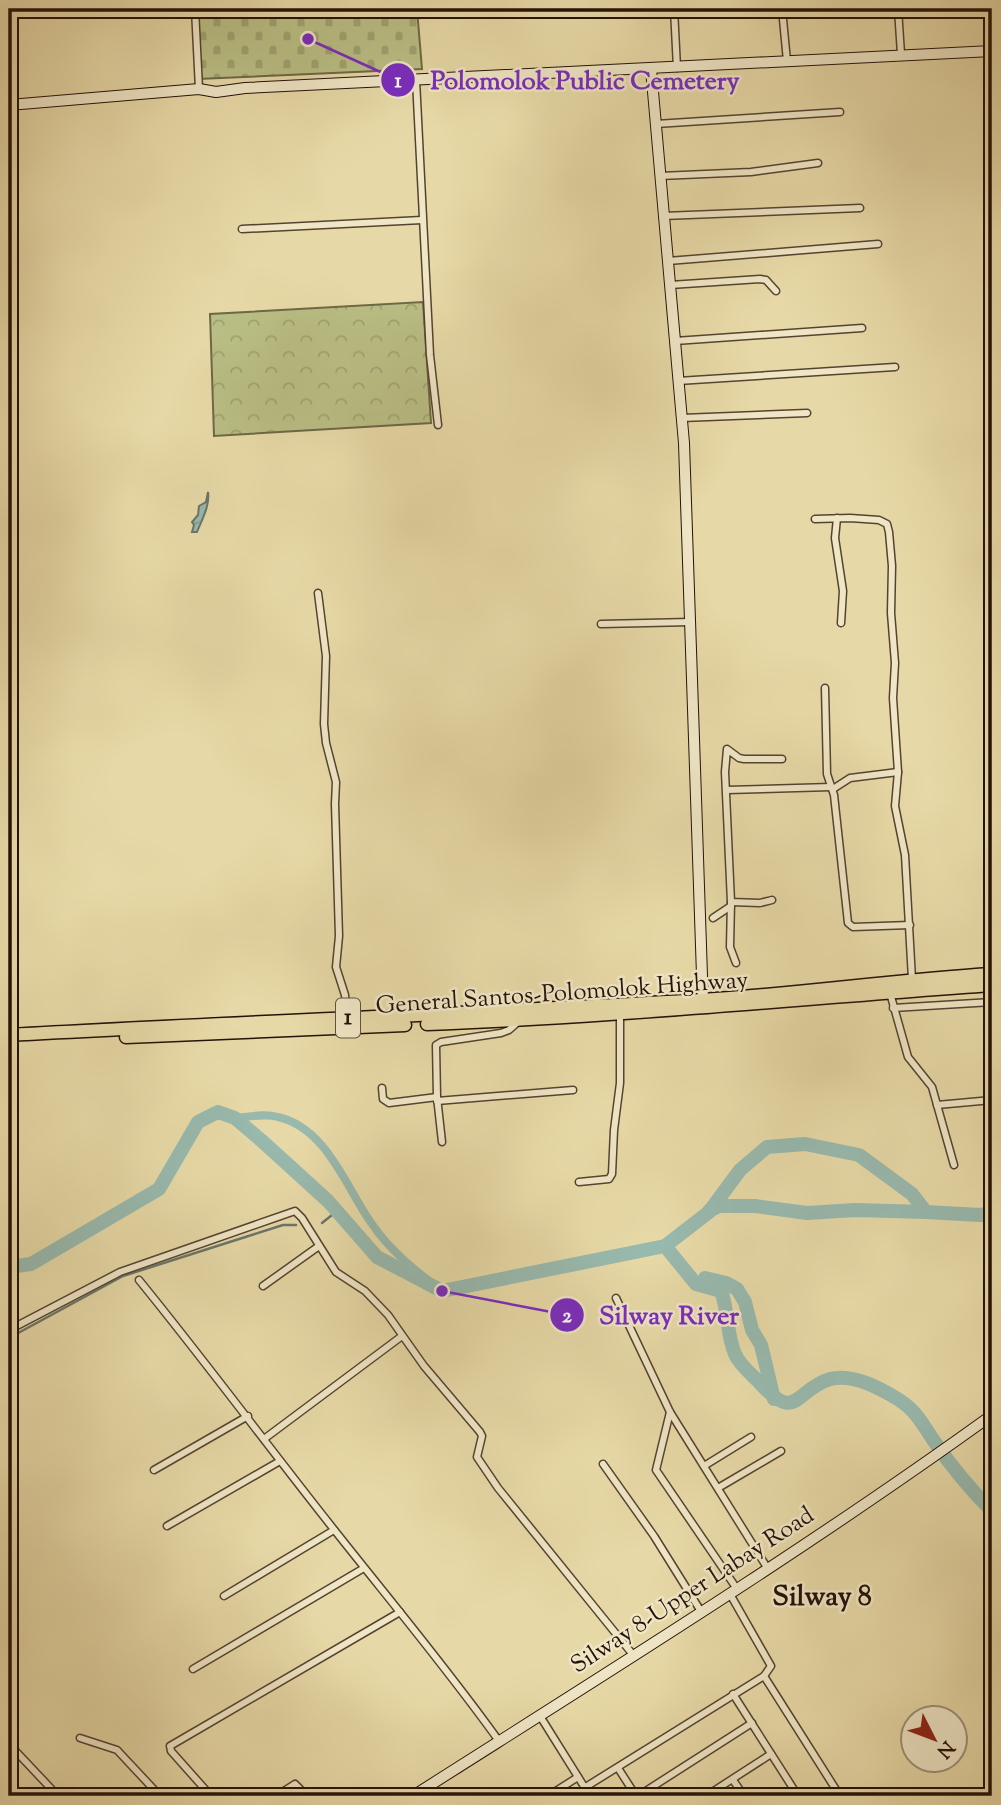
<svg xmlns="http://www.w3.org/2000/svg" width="1001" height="1805" font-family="'Sorts Mill Goudy',serif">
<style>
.forest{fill:url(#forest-crowns);stroke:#6e6846;stroke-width:2}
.cemetery{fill:url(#cemetery-stones);stroke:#6e6846;stroke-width:2}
.water{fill:url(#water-ripples);stroke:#6a766c;stroke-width:2}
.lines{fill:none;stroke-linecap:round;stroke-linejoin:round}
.stream{stroke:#6a766c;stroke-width:2.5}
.canal{stroke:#98b9ae;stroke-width:8}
.river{stroke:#98b9ae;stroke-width:14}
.street-casing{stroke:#554330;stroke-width:9}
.secondary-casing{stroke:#241108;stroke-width:12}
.highway-casing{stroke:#241108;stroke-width:15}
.street{stroke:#efe6c6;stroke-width:6}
.secondary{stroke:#efe6c6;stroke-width:10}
.highway{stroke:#e7d9a7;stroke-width:12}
.labels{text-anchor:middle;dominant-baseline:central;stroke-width:5;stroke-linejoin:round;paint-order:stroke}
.shield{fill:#efe6c6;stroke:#615141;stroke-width:2}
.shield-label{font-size:23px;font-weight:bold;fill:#241108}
.street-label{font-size:24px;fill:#241108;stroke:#efe6c6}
.quarter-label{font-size:28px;font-weight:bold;fill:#241108;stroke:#efe6c6}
.leader{fill:none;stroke:#7b2cbf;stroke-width:2.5}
.callout-dot{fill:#7b2cbf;stroke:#efe6c6;stroke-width:2.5}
.mark-label{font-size:21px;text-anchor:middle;font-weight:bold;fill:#fff}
.callout-label{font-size:26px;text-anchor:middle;font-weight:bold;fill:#7b2cbf;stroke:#efe6c6;stroke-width:5;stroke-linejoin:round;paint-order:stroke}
</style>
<defs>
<pattern id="forest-crowns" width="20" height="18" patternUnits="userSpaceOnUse" patternTransform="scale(1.75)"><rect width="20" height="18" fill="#b9be84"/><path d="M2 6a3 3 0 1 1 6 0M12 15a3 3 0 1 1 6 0" fill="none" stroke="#9fa270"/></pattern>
<pattern id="cemetery-stones" width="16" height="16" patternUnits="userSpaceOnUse" patternTransform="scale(1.75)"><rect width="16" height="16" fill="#b9be84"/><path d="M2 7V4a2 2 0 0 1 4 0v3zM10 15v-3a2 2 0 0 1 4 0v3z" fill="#9fa270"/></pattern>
<pattern id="water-ripples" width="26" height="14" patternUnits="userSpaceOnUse" patternTransform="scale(1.75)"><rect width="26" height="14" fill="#98b9ae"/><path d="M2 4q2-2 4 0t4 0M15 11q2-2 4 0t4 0" fill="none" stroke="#839e94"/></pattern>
</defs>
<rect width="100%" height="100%" fill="#e7d9a7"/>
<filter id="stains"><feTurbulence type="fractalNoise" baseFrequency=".00286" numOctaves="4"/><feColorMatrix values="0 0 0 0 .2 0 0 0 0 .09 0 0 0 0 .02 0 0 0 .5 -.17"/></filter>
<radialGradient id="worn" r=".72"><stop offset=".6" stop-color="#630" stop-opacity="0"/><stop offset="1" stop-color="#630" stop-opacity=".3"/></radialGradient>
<path class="forest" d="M423,302L431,423L214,436L210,314Z"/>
<path class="cemetery" d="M196,9H417L422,69L198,79Z"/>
<path class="water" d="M208,492C210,506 202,519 197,532H192L194,525L192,522L198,515L199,506L206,502Z"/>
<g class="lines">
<g class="stream">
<path d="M322,1223L337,1211"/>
<path d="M9,1338L123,1276L283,1225H296"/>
</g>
<path class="canal" d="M235,1118C249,1117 264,1113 278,1117C327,1128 346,1188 372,1224C391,1252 416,1271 442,1291"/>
<g class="river">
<path d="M709,1211L719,1206H755L807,1213L855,1210L926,1212"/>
<path d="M665,1246L696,1284L721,1291C729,1312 726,1333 735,1354C739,1364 751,1374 759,1382C797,1425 794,1390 830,1379C849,1374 874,1385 891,1395C916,1409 919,1419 934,1441C951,1466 971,1490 992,1511"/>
<path d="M9,1267L31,1264L159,1189L198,1122L218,1112L235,1118L262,1141L328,1201L377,1257L442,1291L665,1246L709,1212L740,1170L767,1147L805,1144L859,1155L912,1194L926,1212L980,1215L992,1213"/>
<path d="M705,1278L726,1283L737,1289L745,1302L752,1330L761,1345L774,1399"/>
</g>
<g class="street-casing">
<g id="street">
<path d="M195,9L199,89"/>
<path d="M674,9L677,68"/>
<path d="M782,9L787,61"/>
<path d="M898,9L901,54"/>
<path d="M416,80L430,355L438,425"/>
<path d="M656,124L840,112"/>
<path d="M660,176L751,172L818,163"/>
<path d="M663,216L860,208"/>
<path d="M242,229L422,220"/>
<path d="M668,261L878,244"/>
<path d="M670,285L760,279L766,280L776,291"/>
<path d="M675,341L862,328"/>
<path d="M678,381L895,367"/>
<path d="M682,418L807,413"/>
<path d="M837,518L835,538L843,591L841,623"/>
<path d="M815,519L850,518L879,520L887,524L889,532L892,566L891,613L895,663L893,698L898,772L895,806L905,855L912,979"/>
<path d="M318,593L326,656L324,724L326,743L336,782L335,804L339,936L336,967L345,995L347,1018"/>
<path d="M601,624L691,622"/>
<path d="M825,688L827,774L834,795L848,923L853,927L910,925"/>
<path d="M833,789L850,778L898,772"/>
<path d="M727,790L831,787"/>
<path d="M772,900L760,903L731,902L725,772L727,749L739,758L744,759H782"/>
<path d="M731,902L730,947L736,963"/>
<path d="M713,918L731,906"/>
<path d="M890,993L908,1057L932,1087L954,1165"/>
<path d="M893,1008L992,1002"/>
<path d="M382,1088L383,1099L389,1103L437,1097"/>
<path d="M437,1101L573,1090"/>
<path d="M937,1105L992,1100"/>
<path d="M442,1142L437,1097L436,1045L441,1042L501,1033L509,1030L518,1022"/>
<path d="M579,1182L609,1179L612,1174L614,1130L620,1083V1013"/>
<path d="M139,1280C205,1361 267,1445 332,1527C388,1598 446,1667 499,1741"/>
<path d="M263,1286L319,1246"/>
<path d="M616,1298L670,1412L768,1569"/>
<path d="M9,1330L120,1272L295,1211L302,1218L336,1272L365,1291L388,1315L424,1366L480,1432L482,1436L477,1457L498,1488L634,1656"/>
<path d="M670,1412L656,1470L737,1589"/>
<path d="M264,1439L402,1336"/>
<path d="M603,1464L654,1536L702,1613"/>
<path d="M704,1466L751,1437"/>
<path d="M154,1470L248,1416"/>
<path d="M718,1488L781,1451"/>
<path d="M167,1526L280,1461"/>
<path d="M224,1596L334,1530"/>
<path d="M193,1669L364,1568"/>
<path d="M764,1676L840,1796"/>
<path d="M733,1694L798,1796"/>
<path d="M540,1716L590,1796"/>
<path d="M80,1738L117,1750L160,1796"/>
<path d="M9,1744L58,1796"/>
<path d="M618,1768L636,1796"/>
<path d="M733,1780L744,1796"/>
<path d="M584,1788L764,1676L771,1666L730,1594"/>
<path d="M211,1796L171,1751L170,1746L400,1612"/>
<path d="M276,1796L295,1784L307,1796"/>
<path d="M548,1796L578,1777"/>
<path d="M638,1796L752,1723"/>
<path d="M706,1796L771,1754"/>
</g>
</g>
<g class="secondary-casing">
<g id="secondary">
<path d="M651,69L684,443L703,1005"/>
<path d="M9,105L199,89L216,92L245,88L992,51"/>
<path d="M413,1796C608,1672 805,1550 992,1415"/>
</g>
</g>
<g class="highway-casing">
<g id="highway">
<path d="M427,1024C616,1017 804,998 992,985"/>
<path d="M9,1035C240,1022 471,1014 702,1000C799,994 895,980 992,974"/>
<path d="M126,1037L405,1025"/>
</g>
</g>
<use href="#street" class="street"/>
<use href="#secondary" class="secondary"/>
<use href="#highway" class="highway"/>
</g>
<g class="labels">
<rect class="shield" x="336" y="998.5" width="24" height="39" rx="5"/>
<g class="shield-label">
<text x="348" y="1018">1</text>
</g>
<g class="street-label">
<text transform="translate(562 994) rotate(-4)">General Santos-Polomolok Highway</text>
<text transform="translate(693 1591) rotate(-33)">Silway 8-Upper Labay Road</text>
</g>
<g class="quarter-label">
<text x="822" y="1598">Silway 8</text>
</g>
</g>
<path class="leader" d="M308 39L398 80M442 1291L567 1315"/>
<g class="callout-dot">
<circle cx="308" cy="39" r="7"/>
<circle cx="442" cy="1291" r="7"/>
<circle cx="398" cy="80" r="18"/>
<circle cx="567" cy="1315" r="18"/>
</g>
<g class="mark-label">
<text x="398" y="87">1</text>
<text x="567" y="1322">2</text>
</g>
<g class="callout-label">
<text x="585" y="89">Polomolok Public Cemetery</text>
<text x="669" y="1324">Silway River</text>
</g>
<rect width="1001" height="1805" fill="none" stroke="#e7d9a7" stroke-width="35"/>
<rect x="10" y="10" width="980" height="1784" fill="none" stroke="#241108" stroke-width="3.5"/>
<rect x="18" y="18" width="966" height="1770" fill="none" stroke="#241108" stroke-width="2"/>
<g transform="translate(934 1739) rotate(132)"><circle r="33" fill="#efe6c6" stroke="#9e917a" stroke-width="2"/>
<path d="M0-5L12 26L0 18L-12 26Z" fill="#8f2418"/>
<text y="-10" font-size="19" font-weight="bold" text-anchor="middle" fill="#241108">N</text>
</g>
<rect width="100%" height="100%" filter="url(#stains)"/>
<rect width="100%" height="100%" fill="url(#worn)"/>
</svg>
